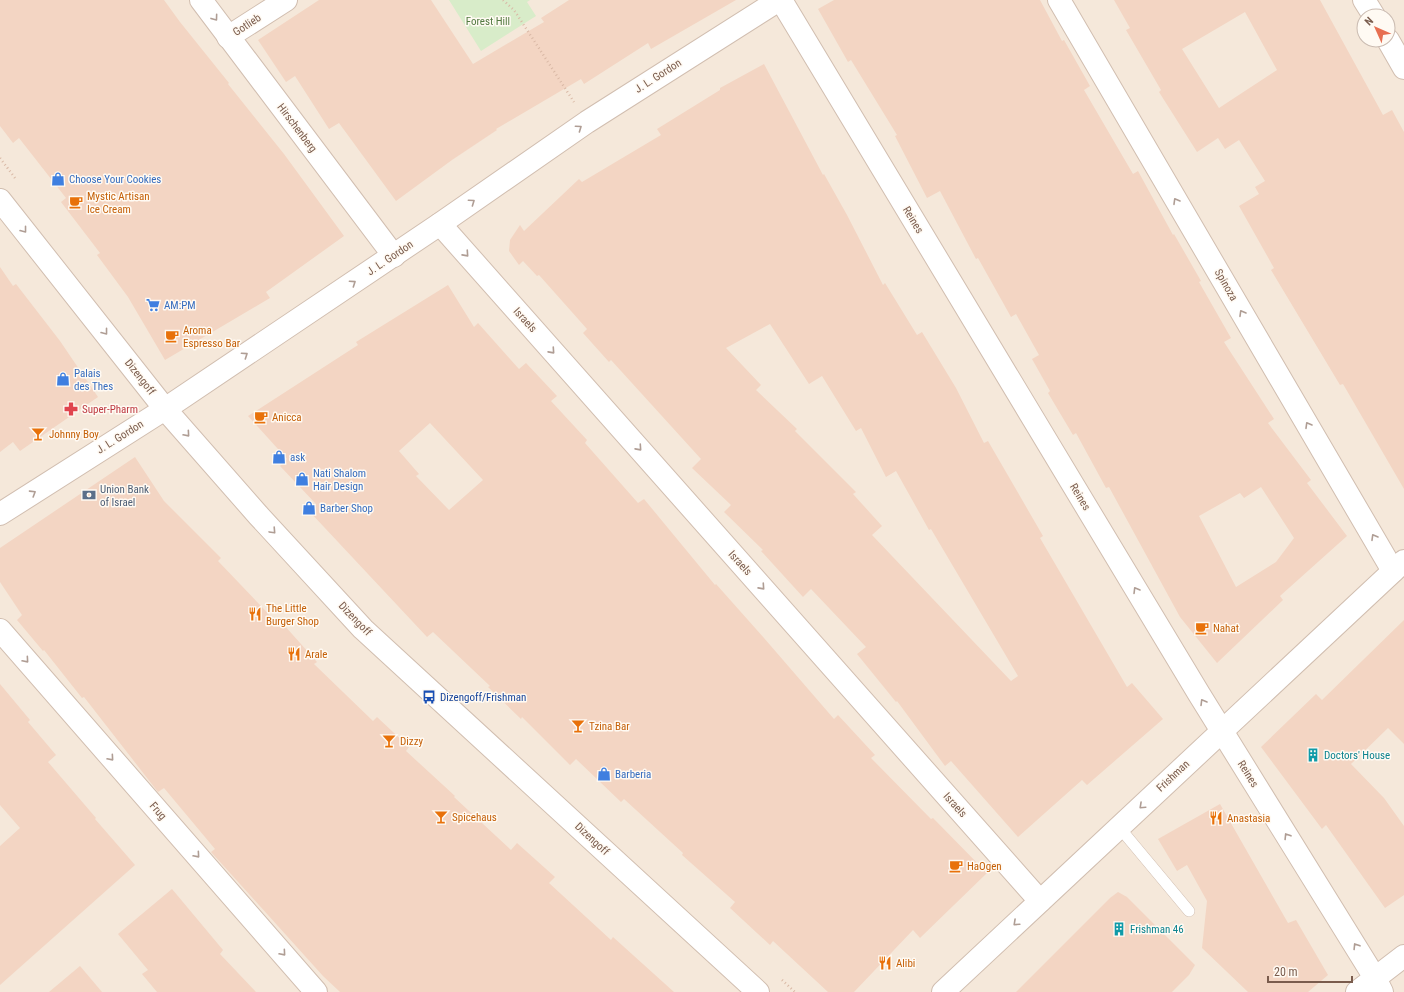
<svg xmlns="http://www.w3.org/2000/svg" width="1404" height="992" font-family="'Roboto Condensed',sans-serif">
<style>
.residential{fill:#f5e8da;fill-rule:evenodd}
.green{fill:#d8ecc9}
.building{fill:#f3d5c3;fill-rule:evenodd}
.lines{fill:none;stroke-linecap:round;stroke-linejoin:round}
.service-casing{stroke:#d1beb0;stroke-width:12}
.minor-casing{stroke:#d1beb0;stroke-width:24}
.tertiary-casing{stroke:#d1beb0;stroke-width:24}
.path{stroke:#d9b8a5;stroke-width:2.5;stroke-dasharray:1 3;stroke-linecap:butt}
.service{stroke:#fff;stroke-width:11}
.minor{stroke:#fff;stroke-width:22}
.tertiary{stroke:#fff;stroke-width:22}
.oneway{stroke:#af9d94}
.labels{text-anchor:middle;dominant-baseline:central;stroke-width:3;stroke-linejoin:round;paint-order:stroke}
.park-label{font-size:11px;fill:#537a41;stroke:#fffaf3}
.street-label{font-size:11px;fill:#7a5c4d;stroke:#fffaf3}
.shop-label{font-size:11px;fill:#366cbe;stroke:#fffaf3;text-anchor:start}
.food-label{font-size:11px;fill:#c56008;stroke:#fffaf3;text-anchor:start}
.health-label{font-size:11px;fill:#be3a42;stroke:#fffaf3;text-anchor:start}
.service-label{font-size:11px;fill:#4e5e75;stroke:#fffaf3;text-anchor:start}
.transit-label{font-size:11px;fill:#164399;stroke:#fffaf3;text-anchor:start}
.culture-label{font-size:11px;fill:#0d838f;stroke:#fffaf3;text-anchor:start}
</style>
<rect width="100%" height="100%" fill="#fdf6ec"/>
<path class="residential" d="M0,0H1404V992H0ZM1364,16H1388V40H1364Z"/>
<path class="green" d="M449,0H530L527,2L536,16L481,51Z"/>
<g class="building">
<path d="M0,0H164L180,22L229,83L228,84L284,154L344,236L266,292L270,298L165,360L128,297L97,255L100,253L61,202L66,198L19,138L13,143L0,126Z"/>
<path d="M319,0H431L473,64L544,22L541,18L569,0H736L651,49L648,43L584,84L581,79L496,129L497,130L452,160L396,201L339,123L329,129L295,76L286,82L258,40Z"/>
<path d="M834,0H1040L1062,41L1064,40L1090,86L1084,90L1133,174L1138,171L1173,235L1174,234L1201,281L1199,282L1231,338L1224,342L1274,419L1268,423L1311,480L1307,483L1347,536L1280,596L1283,600L1217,663L1180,617L1109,487L1106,488L1076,433L1073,435L1048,393L1050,391L1032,359L1039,355L1016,314L1011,317L978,258L976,259L940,191L927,198L895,136L897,135L851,60L848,62L818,9ZM1261,487L1294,538L1276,562L1236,587L1199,516L1240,493L1244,498Z"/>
<path d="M1114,0H1320L1383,115L1392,110L1404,132V489L1343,384L1340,385L1271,270L1274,268L1239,206L1259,194L1255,187L1265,181L1239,140L1225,149L1218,138L1197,152L1159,92L1161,90L1126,30L1130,28ZM1245,12L1277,70L1219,108L1182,49Z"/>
<path d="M764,64L823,175L824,174L847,215L883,285L885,283L917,335L922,332L956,388L984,443L988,441L1043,536L1040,538L1127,687L1132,683L1163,719L1087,785L1082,780L1018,837L951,761L945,766L897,701L896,702L857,654L866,647L811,589L803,597L761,551L763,550L724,512L731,505L692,468L701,459L611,360L609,362L583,333L587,329L539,275L537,276L523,261L519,265L509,251L510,240L520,225L524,231L579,179L582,182L661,135L657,129L720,90V88ZM770,324L809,384L822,376L856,431L861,428L886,477L896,471L929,530L931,529L1018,676L1011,681L872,535L882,526L853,494L856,492L795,431L797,429L756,390L761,385L726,348Z"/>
<path d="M0,267L13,286L16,284L60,341L98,397L20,451L13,442L0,452Z"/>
<path d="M448,285L474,327L478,323L519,369L526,363L557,396L551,401L587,440L585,443L638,503L644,499L715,585L716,584L764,638L834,719L838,715L875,755L871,758L931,819L933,818L987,873L920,938L913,930L854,992H828L773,941L770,945L730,908L735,902L682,855L683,853L624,799L621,802L576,759L570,765L522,717L521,719L488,687L490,686L433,632L427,637L309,511L316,504L280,466L287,459L248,416L358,345L356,342ZM430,423L483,480L449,510L416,476L419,474L399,451Z"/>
<path d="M135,457L164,501L221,558L218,561L281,627L284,625L317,662L314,664L373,721L377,717L409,747L406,751L455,796L454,797L511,850L517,843L555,877L549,883L611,940L613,937L674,992H340L323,976L211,852L215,849L164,788L158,792L84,697L82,698L44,650L43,651L17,620L22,615L0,582V548Z"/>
<path d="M1404,620V744L1388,728L1351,764L1384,798L1404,826V895L1385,908L1326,825L1322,829L1261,747L1316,694L1322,700Z"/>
<path d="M0,684L30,720L28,722L56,755L48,762L96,818L95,819L135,865L0,985V846L20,828L0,805Z"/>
<path d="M1220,804L1288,923L1296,920L1328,975L1308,992H1248L1202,948L1207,901L1187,865L1177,871L1158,839Z"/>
<path d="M172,889L223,950L220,954L256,992H157L142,974L148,970L118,934Z"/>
<path d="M1118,892L1127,897L1195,965L1189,975L1172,992H1016L1110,898Z"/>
<path d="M80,966L102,992H49Z"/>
</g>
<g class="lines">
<g class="service-casing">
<path id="service" d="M1119,827L1189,911"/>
</g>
<g class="minor-casing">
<g id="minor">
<path d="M201,0L394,256"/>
<path d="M1059,0L1393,571"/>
<path d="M1364,0L1374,16"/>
<path d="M228,37L286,0"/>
<path d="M1388,40L1404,68"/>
<path d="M440,224L1040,901"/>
<path d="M0,630L316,992"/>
<path d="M1357,992L1404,956"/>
</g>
</g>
<g class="tertiary-casing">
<g id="tertiary">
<path d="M781,0L1199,694L1375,978L1382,992"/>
<path d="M0,200L165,409L258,515L363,629L758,992"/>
<path d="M0,514L165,409L440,224L587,122L779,0"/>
<path d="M943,992L1404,561"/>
</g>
</g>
<g class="path">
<path d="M503,0L514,10L574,102"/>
<path d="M0,158L15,178"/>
<path d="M782,980L795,992"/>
</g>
<use href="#service" class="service"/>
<use href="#minor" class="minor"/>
<use href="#tertiary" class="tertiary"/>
</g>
<defs><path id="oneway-chevron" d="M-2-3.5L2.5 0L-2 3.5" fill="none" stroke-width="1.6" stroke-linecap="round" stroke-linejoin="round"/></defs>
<g class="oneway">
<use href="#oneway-chevron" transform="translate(215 18) rotate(54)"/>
<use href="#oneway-chevron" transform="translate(579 128) rotate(-35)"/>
<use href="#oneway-chevron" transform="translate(1176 201) rotate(-120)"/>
<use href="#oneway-chevron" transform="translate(472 202) rotate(-35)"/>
<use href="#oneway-chevron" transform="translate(24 230) rotate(52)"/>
<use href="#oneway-chevron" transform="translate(466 254) rotate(48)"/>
<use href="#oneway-chevron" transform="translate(353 283) rotate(-34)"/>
<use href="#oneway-chevron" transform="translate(1242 313) rotate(-120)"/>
<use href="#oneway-chevron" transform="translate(105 332) rotate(52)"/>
<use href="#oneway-chevron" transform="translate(552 351) rotate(48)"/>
<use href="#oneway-chevron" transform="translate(245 355) rotate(-34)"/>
<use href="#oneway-chevron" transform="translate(1308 425) rotate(-120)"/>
<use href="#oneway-chevron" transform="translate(187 434) rotate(49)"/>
<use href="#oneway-chevron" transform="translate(639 448) rotate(48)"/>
<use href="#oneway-chevron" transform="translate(33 493) rotate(-32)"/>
<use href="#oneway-chevron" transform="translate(273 531) rotate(47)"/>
<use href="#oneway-chevron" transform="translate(1374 537) rotate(-120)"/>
<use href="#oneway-chevron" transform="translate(762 587) rotate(48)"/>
<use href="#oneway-chevron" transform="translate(1136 590) rotate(-121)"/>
<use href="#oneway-chevron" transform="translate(26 660) rotate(49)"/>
<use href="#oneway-chevron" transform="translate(1203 702) rotate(-121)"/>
<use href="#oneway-chevron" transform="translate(111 758) rotate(49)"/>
<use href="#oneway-chevron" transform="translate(1142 806) rotate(137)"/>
<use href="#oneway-chevron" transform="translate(1287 836) rotate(-122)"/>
<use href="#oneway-chevron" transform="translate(197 855) rotate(49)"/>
<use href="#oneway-chevron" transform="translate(1016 923) rotate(137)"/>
<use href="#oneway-chevron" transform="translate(1356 946) rotate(-122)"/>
<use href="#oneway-chevron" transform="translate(283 953) rotate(49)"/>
</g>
<defs>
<g id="shop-bare" transform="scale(1.08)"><path d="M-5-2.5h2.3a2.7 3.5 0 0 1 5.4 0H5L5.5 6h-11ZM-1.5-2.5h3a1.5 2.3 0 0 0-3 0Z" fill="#3f7fe0" stroke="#fffaf3" stroke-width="2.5" paint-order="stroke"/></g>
<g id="cafe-bare" transform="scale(1.08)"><path d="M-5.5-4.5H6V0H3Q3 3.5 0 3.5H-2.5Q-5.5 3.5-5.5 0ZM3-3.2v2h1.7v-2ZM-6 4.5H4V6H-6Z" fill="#e8710a" stroke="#fffaf3" stroke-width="2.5" paint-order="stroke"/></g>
<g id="supermarket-bare" transform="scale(1.08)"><path d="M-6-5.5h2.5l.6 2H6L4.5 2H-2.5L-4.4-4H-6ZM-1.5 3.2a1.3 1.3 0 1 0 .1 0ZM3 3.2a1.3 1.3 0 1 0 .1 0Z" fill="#3f7fe0" stroke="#fffaf3" stroke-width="2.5" paint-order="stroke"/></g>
<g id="pharmacy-bare" transform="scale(1.08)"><path d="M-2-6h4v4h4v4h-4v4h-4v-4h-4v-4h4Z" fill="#e0444e" stroke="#fffaf3" stroke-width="2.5" paint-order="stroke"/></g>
<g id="bar-bare" transform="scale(1.08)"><path d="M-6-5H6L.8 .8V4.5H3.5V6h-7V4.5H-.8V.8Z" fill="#e8710a" stroke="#fffaf3" stroke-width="2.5" paint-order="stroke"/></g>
<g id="bank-bare" transform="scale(1.08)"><path d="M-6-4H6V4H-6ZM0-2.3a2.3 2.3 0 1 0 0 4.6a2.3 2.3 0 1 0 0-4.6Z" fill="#5c6f8a" stroke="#fffaf3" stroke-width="2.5" paint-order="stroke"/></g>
<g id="restaurant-bare" transform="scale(1.08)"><path d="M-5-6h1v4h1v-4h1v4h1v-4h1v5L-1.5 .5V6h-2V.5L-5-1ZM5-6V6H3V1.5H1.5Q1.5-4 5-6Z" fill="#e8710a" stroke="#fffaf3" stroke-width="2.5" paint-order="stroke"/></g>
<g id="bus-bare" transform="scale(1.08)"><path d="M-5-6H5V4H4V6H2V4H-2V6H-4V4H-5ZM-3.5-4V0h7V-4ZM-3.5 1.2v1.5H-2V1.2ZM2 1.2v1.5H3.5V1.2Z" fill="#1a4fb4" stroke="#fffaf3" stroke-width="2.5" paint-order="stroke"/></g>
<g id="building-bare" transform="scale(1.08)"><path d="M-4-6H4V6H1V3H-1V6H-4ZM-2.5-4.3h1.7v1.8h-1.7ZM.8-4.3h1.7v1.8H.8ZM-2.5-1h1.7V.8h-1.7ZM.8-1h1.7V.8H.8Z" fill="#0f9aa8" stroke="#fffaf3" stroke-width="2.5" paint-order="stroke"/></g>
</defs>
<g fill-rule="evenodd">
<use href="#shop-bare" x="58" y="179"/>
<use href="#cafe-bare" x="76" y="202"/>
<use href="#supermarket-bare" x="153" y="305"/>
<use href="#cafe-bare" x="172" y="336"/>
<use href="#shop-bare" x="63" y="379"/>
<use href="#pharmacy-bare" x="71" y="409"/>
<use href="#cafe-bare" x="261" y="417"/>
<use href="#bar-bare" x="38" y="434"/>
<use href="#shop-bare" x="279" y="457"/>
<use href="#shop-bare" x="302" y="479"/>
<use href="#bank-bare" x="89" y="495"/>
<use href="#shop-bare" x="309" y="508"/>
<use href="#restaurant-bare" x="255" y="614"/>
<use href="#cafe-bare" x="1202" y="628"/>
<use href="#restaurant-bare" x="294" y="654"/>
<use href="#bus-bare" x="429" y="697"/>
<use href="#bar-bare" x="578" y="726"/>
<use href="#bar-bare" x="389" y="741"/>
<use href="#building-bare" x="1313" y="755"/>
<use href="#shop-bare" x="604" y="774"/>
<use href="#bar-bare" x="441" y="817"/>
<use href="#restaurant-bare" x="1216" y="818"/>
<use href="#cafe-bare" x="956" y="866"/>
<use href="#building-bare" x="1119" y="929"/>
<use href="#restaurant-bare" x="885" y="963"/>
</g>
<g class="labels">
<g class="park-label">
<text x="488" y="21">Forest Hill</text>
</g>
<g class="street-label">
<text transform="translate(247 25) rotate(-33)">Gotlieb</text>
<text transform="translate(658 76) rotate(-33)">J. L. Gordon</text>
<text transform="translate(297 128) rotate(53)">Hirschenberg</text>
<text transform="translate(913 220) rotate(59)">Reines</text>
<text transform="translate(390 258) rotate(-34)">J. L. Gordon</text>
<text transform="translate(1226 285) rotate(60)">Spinoza</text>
<text transform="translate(525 320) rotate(48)">Israels</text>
<text transform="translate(140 377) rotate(52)">Dizengoff</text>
<text transform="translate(120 437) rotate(-32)">J. L. Gordon</text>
<text transform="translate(1080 497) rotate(59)">Reines</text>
<text transform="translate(740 563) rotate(48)">Israels</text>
<text transform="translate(355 619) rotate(46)">Dizengoff</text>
<text transform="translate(1248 774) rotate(58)">Reines</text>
<text transform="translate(1173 776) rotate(-43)">Frishman</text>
<text transform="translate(955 805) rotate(48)">Israels</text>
<text transform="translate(158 811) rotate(49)">Frug</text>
<text transform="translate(592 839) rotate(43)">Dizengoff</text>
</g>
<g class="shop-label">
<text x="69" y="179">Choose Your Cookies</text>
<text x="164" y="305">AM:PM</text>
<text x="74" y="373">Palais<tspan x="74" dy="13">des Thes</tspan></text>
<text x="290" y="457">ask</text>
<text x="313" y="473">Nati Shalom<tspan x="313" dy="13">Hair Design</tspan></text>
<text x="320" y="508">Barber Shop</text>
<text x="615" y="774">Barberia</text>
</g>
<g class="food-label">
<text x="87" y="196">Mystic Artisan<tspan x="87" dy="13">Ice Cream</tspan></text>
<text x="183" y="330">Aroma<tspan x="183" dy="13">Espresso Bar</tspan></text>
<text x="272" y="417">Anicca</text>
<text x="49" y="434">Johnny Boy</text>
<text x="266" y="608">The Little<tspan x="266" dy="13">Burger Shop</tspan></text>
<text x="1213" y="628">Nahat</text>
<text x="305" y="654">Arale</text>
<text x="589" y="726">Tzina Bar</text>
<text x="400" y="741">Dizzy</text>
<text x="452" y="817">Spicehaus</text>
<text x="1227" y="818">Anastasia</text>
<text x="967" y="866">HaOgen</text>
<text x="896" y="963">Alibi</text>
</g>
<g class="health-label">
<text x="82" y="409">Super-Pharm</text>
</g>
<g class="service-label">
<text x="100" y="489">Union Bank<tspan x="100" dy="13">of Israel</tspan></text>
</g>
<g class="transit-label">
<text x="440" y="697">Dizengoff/Frishman</text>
</g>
<g class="culture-label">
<text x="1324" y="755">Doctors' House</text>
<text x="1130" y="929">Frishman 46</text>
</g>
</g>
<g transform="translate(1376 28) rotate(315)"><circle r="19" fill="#fffaf3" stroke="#cabbb1"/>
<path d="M0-3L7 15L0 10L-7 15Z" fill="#e76f51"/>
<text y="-6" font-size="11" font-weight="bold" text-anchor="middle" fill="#7a5c4d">N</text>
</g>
<path d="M1268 976v6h84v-6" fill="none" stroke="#7a5c4d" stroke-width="2"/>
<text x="1274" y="976" font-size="12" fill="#7a5c4d" stroke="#fffaf3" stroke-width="3" paint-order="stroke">20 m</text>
</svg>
